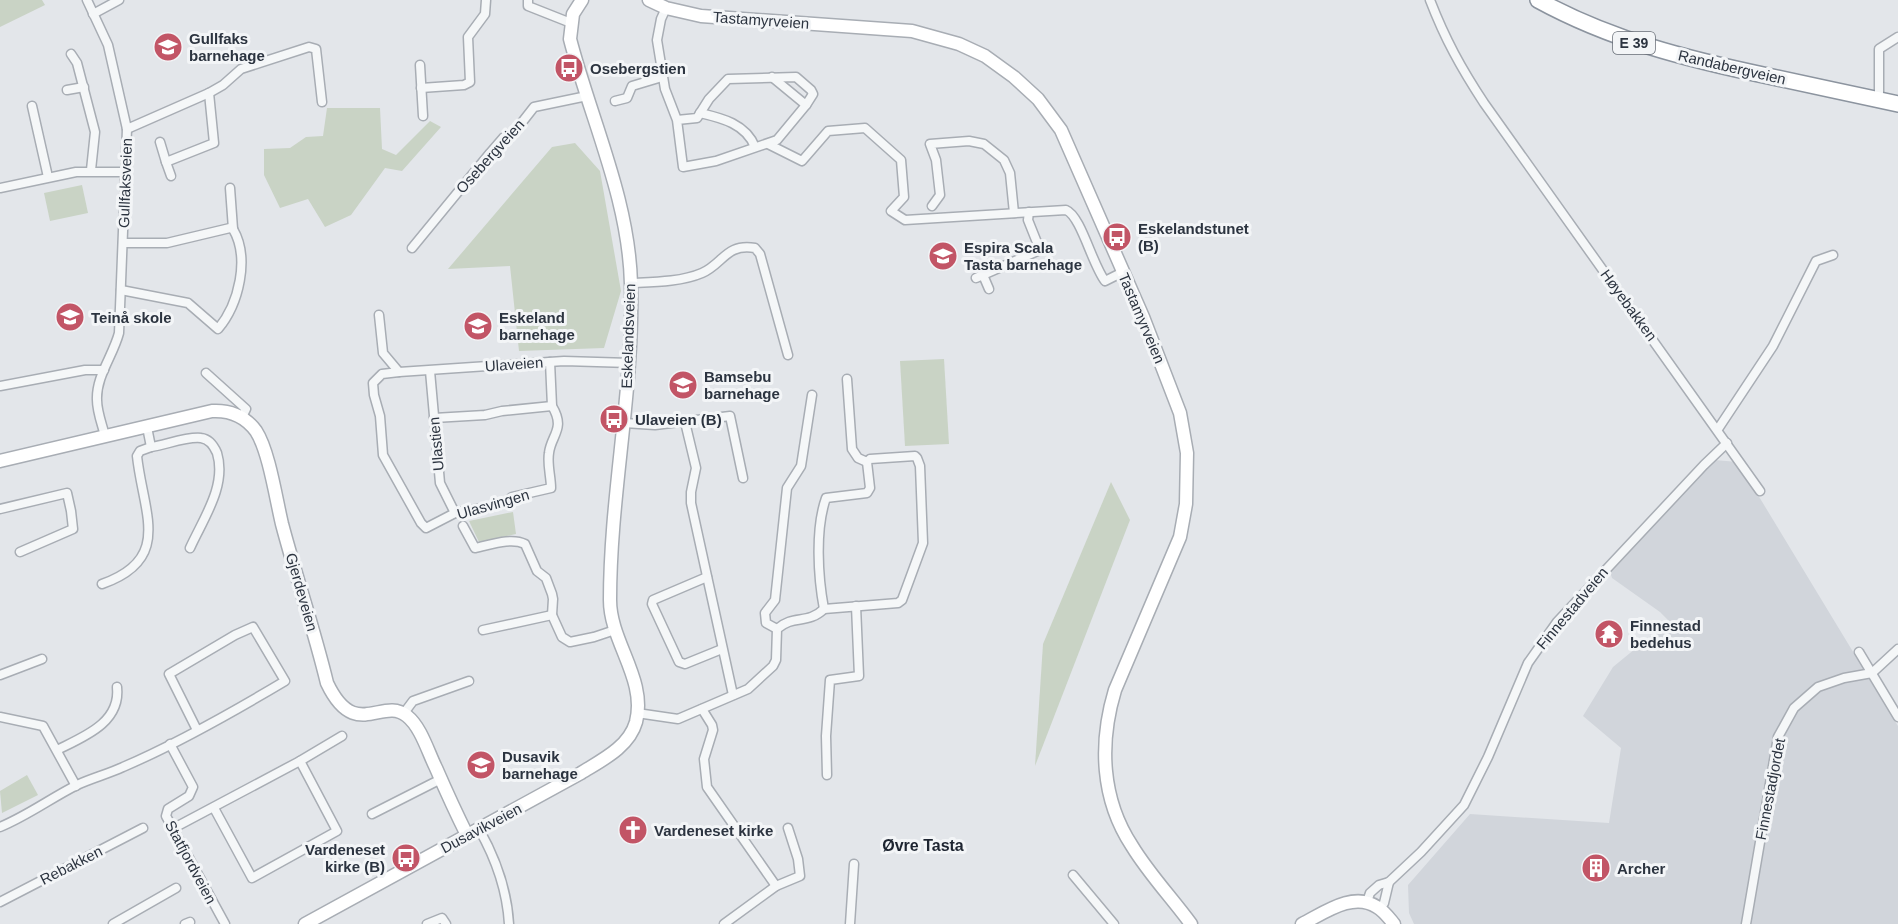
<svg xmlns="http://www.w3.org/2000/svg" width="1898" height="924" font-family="Arial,sans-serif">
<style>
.built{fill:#d1d5db}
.green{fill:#c9d3c5}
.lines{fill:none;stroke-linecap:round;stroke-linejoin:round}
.street-casing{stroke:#a8adb4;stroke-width:11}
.secondary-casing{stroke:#a8adb4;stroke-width:15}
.highway-casing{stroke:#8c949f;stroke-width:18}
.street{stroke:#f5f7f8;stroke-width:8}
.secondary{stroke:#fff;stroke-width:12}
.highway{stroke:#fff;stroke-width:15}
.labels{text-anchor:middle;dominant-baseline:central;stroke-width:6;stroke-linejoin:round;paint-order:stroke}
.shield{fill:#f3f5f7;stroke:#686e77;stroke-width:1.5}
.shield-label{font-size:14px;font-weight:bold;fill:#2c3440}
.street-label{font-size:15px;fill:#2c3440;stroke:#f3f5f7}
.poi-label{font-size:15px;font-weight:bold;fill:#2c3440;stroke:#f3f5f7;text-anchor:start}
.neighbourhood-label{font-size:16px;font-weight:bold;fill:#1e2531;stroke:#f3f5f7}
</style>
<rect width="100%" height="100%" fill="#e3e6ea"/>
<path class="built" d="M1714,460L1738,462L1898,726V924H1414L1409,913L1408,885L1470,814L1609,823L1621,748L1583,716L1613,667L1669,621L1660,612L1612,578L1610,572Z"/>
<g class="green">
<path d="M0,0H42L45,5L0,27Z"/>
<path d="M327,108H380L382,149L396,155L430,121L441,127L402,171L385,168L351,215L325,227L308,199L280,208L264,175V149L290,148L306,137L323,136Z"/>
<path d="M575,143L600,171L621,291L604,348L519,351L510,266L448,269L552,147Z"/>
<path d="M82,185L88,213L50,221L44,193Z"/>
<path d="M944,359L949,444L905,446L900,361Z"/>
<path d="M1111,482L1130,520L1035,766L1043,644Z"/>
<path d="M513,512L516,534L479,542L469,521Z"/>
<path d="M27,775L38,795L2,813L0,791Z"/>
</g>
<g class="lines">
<g class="street-casing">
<g id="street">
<path d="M87,0L108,45L127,129L119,333C113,356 96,376 97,400C97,412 102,424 105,436"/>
<path d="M528,0V6L571,23"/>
<path d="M1430,0C1445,39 1461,68 1484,103L1760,491"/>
<path d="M666,8L661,19L657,40L665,89L677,120L683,167L716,161L777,140L806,105L813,94L811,90L796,77L728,79L709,99L697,118L677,120"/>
<path d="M93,14L119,0"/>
<path d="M71,54L77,63L95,132L91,170"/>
<path d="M420,65L423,116"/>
<path d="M772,77L806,105"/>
<path d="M421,88L464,85L470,82L468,37L485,14L486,0"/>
<path d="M67,90L84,87"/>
<path d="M1879,100V49L1898,37"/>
<path d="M615,101L627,98L632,86L662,77"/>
<path d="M32,106L48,177"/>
<path d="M700,113C722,118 746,124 755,147"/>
<path d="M127,129L209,93L223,85L241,69L309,47L316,49L322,102"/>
<path d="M160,142L166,162"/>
<path d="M768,144L802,161L828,131L865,128L901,160L904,197L891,211L905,220L1066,210C1081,216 1092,264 1105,281L1123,272"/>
<path d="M171,176L166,162L214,143L209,93"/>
<path d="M0,188L76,172H126"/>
<path d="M230,188L233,229"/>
<path d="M932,206L940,195L936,160L930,144L969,141L984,144L1004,160L1010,173L1014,213"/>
<path d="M412,248L490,153L503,138L516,130L534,107L587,96"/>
<path d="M983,275L989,289"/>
<path d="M976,278L1040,250L1028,220L1029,212"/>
<path d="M631,283C654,282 681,282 702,273C723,264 726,243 755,248L760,254L788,355"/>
<path d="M121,290L188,303L218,329C239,304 250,258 233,229L230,228L167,243H123"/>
<path d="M379,315L383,353L399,372L382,374L373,383L374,395L380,416L383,455L421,523L426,528L455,513L503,504L512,497L551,488C551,477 547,464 549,453C551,435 566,429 552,406L550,362"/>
<path d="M430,371L440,483L455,513"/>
<path d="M399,372L564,361L630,363"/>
<path d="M206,373L246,409L242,417"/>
<path d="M847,379L852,449L858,458L867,462"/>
<path d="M0,386L85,370H104"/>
<path d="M434,418L485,415L502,411L552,406"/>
<path d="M685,422L696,468L691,492V503L733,695"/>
<path d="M624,423L655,425L730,416L743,478"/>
<path d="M147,427L151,447C165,445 188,436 201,438C209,439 214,446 217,453C227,486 203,519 190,548"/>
<path d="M1718,429L1773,346L1816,261L1833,255"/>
<path d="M915,456L917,458L920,466L923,543L902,600L898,603L824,609C818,577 815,529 826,498L867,493L870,488L867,462L870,459Z"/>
<path d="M0,509L67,493L71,511L73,529L20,552"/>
<path d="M463,526L475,548C490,545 511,537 525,544L537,571L546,578L552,594L553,599L552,615"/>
<path d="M707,577L653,600L652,604L679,662L685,664L722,649"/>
<path d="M102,584C173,559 143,513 137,456L140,451L151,447"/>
<path d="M777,629L766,623L765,613L775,600L787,488L801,466L812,395"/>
<path d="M483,630L552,615L562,637L570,642L594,637L615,630"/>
<path d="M1859,652L1898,717"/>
<path d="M0,675L42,659"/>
<path d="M702,709L712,725L713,730L704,759L707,787L776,886"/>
<path d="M404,713L413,701L469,681"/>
<path d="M637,713L678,719L748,689L773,666L776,660L777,629C794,614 807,625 824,609"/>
<path d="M0,717L43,726L76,786"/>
<path d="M170,744L193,787L189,796L168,809L166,816L225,924"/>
<path d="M57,750C83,737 121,723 117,687"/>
<path d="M300,761L342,736"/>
<path d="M827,775L826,736L830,680L859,676L856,606"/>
<path d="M372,814L441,779"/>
<path d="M0,827C27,816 51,798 77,785C92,778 108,774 123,767C179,743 233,712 285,681L253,627L235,635L169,674L197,730"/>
<path d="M172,829L300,761L337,831L252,878L214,808"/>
<path d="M479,829C496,859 507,889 509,924"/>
<path d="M1073,875L1114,924"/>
<path d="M0,902L143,828"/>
<path d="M1367,902L1370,893L1379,885L1389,882L1421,852L1464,805L1488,757L1528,663L1557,622L1704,465L1727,443"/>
<path d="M1380,909L1384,903L1389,882"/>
<path d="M113,924L176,888"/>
<path d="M185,924L190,922"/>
<path d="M427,924L442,918L446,924"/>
<path d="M724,924L776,886L800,876L798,859L788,828"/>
<path d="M850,924L854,864"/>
<path d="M1746,924L1778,737L1794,708L1818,687L1844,678L1872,673L1898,649"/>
</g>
</g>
<g class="secondary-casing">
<g id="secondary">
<path d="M649,0L666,8L701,16L912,31L959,44L985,56L1014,77L1038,99L1061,130L1143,317L1180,413L1187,453L1186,504L1180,537L1115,690C1099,743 1101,799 1132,846C1149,874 1172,898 1191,924"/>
<path d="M0,461L212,411C230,410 245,416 256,431C269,451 276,499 282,524C296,577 314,629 327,683C355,742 382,696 407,716C421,727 428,752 436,768C446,791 456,813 467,835"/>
<path d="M305,924L581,773C602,760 629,747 636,722C647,679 610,642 610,600C610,494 634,390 631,284C629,199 591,120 570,39L573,14L582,0"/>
<path d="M1302,924C1324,913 1353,891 1377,907C1384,911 1389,918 1394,924"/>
</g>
</g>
<g class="highway-casing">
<path id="highway" d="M1538,0C1611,40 1687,59 1768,76C1811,85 1855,95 1898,104"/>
</g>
<use href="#street" class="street"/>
<use href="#secondary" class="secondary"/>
<use href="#highway" class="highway"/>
</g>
<defs>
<g id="school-disc" transform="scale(1.5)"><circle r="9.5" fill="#c25566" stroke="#f3f5f7"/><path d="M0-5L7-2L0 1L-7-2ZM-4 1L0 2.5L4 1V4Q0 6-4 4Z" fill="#fff"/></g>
<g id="bus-disc" transform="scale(1.5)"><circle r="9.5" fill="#c25566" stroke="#f3f5f7"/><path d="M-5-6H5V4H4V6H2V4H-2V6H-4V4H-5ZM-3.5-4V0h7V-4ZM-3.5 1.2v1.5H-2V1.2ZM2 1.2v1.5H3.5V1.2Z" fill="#fff"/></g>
<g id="temple-disc" transform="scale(1.5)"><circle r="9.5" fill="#c25566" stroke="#f3f5f7"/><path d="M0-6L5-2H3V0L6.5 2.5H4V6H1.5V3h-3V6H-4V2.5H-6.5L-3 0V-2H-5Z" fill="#fff"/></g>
<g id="church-disc" transform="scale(1.5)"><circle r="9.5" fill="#c25566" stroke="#f3f5f7"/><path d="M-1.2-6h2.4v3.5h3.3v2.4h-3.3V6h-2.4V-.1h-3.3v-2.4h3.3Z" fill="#fff"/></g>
<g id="building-disc" transform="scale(1.5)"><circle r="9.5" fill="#c25566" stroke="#f3f5f7"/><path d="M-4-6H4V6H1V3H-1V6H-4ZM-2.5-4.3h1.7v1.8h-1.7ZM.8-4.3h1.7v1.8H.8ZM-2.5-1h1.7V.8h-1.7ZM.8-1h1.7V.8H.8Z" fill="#fff"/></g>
</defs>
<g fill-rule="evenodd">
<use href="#school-disc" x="168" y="47"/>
<use href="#bus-disc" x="569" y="68"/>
<use href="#bus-disc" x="1117" y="237"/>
<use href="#school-disc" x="943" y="256"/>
<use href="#school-disc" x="70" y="317"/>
<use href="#school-disc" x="478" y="326"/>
<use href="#school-disc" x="683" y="385"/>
<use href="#bus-disc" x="614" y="419"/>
<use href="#temple-disc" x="1609" y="634"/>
<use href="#school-disc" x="481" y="765"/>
<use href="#church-disc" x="633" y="830"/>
<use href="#bus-disc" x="406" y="858"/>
<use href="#building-disc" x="1596" y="868"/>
</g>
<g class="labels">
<rect class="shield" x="1613" y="32" width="42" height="22" rx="4.5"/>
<g class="shield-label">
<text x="1634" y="43">E 39</text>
</g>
<g class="street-label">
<text transform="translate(761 20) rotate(4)">Tastamyrveien</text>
<text transform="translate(1732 67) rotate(13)">Randabergveien</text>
<text transform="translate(490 156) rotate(-48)">Osebergveien</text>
<text transform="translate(125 183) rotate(-88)">Gullfaksveien</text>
<text transform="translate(1629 305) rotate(54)">Høyebakken</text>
<text transform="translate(1142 318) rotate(67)">Tastamyrveien</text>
<text transform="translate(628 336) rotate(-88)">Eskelandsveien</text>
<text transform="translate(514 364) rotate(-4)">Ulaveien</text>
<text transform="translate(436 444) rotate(-95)">Ulastien</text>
<text transform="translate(493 504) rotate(-16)">Ulasvingen</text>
<text transform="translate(302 592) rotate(74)">Gjerdeveien</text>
<text transform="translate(1572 608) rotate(-50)">Finnestadveien</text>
<text transform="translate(1770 789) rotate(-79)">Finnestadjordet</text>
<text transform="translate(481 828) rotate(-28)">Dusavikveien</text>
<text transform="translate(191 862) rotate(62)">Statfjordveien</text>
<text transform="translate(71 865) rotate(-27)">Rebakken</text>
</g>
<g class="poi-label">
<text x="189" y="38">Gullfaks<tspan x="189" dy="17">barnehage</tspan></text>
<text x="590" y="68">Osebergstien</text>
<text x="1138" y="228">Eskelandstunet<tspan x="1138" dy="17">(B)</tspan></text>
<text x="964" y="247">Espira Scala<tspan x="964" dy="17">Tasta barnehage</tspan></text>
<text x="91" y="317">Teinå skole</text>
<text x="499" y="317">Eskeland<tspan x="499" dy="17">barnehage</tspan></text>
<text x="704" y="376">Bamsebu<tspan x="704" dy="17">barnehage</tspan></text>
<text x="635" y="419">Ulaveien (B)</text>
<text x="1630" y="625">Finnestad<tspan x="1630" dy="17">bedehus</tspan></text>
<text x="502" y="756">Dusavik<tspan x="502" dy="17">barnehage</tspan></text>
<text x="654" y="830">Vardeneset kirke</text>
<text x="385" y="849" text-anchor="end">Vardeneset<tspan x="385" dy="17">kirke (B)</tspan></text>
<text x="1617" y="868">Archer</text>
</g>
<g class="neighbourhood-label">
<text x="923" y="845">Øvre Tasta</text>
</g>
</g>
</svg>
